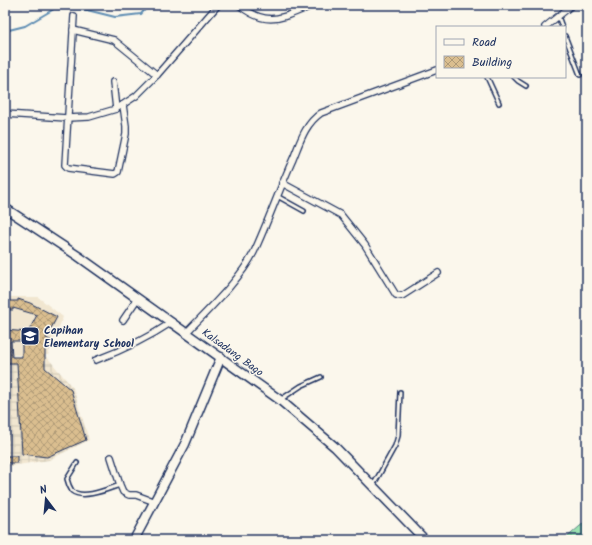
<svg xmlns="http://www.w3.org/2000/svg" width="592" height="545" font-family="Kalam,sans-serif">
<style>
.built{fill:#f1e6d0}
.industrial{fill:url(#industrial-grid)}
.park{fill:url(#park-tufts);stroke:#5b8887}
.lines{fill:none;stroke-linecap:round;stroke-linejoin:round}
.stream{stroke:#5e8db3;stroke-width:2}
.building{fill:url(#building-cross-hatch);stroke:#1b2f5e;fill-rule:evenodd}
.lane-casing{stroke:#1b2f5e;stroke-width:6}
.street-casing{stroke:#1b2f5e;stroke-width:8}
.secondary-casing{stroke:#1b2f5e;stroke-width:11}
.lane{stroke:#fbf7ec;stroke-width:3}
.street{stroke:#fbf7ec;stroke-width:5.5}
.secondary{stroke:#fbf7ec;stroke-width:8}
.labels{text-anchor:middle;stroke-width:3;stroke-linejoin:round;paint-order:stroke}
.poi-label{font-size:11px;font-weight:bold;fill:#1b2f5e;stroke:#fbf7ec;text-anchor:start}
.street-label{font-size:11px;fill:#1b2f5e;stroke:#fbf7ec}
</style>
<defs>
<pattern id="industrial-grid" width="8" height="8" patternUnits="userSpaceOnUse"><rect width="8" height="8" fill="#f1e6d0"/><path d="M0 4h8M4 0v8" fill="none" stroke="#cec6b5"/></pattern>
<pattern id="park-tufts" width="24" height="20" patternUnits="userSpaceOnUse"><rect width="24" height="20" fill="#9be2b0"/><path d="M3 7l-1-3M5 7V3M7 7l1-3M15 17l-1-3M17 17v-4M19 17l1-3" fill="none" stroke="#85c29a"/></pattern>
<pattern id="building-cross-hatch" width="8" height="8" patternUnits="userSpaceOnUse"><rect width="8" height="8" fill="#dabe8f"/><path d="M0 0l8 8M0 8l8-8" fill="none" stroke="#b09b78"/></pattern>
</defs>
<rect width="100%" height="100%" fill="#fbf7ec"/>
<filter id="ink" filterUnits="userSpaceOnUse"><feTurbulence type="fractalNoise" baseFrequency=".025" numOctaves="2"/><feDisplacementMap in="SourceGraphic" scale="8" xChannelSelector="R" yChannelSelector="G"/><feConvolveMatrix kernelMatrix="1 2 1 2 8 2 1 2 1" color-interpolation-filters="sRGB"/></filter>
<g filter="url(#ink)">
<polygon class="built" points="5,297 38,297 63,317 48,355 5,355"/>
<polygon class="industrial" points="5,356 47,357 73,388 89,440 49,460 5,467"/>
<polygon class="park" points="587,520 587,540 564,540"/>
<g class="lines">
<polyline class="stream" points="5,31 25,26 54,9 83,9 115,17 141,14 149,5"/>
</g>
<g class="building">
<path d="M18,299L30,303L57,317L46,338L54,342L50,349L45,347V368L71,390L86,440L47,457L22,454L17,363H5V330L28,332L37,315L13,308V310H5V301H18ZM11,341H22V357H12Z"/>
<rect x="5" y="456" width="12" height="7"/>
</g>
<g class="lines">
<g class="lane-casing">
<g id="lane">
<polyline points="558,16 562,27"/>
<polyline points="565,36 580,75"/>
<polyline points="487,77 499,103"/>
<polyline points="514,77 518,81 526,86"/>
<polyline points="277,196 304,211"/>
<polyline points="280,400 301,386 321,377"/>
<polyline points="5,424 5,438"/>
<path d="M77,463L67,479C68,483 70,488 72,491C83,500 108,489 120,485"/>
<polyline points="374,484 395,446 398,436 400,392"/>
</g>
</g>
<g class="street-casing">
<g id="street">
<path d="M239,5C269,29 282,17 314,5"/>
<polyline points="74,16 65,165 68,168 115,174 118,172 126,134 126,126 123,105"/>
<polyline points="545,27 572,5"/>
<polyline points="73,30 114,40 157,75"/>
<polyline points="113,82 116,109"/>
<polyline points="5,114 67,118 89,117 116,109 136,96 157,75 218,5"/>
<polyline points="282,183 341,215 365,245 396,295 402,296 438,273"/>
<polyline points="123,320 138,298"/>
<path d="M187,332C208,310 240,280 254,252C268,222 279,190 293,159C300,142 305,124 321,113L437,70"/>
<path d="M96,360C123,350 148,338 172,322"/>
<polyline points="111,457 120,485 123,492 129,495 136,495 155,502"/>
</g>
</g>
<g class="secondary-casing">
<g id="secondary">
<polyline points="5,208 78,256 280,400 335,447 425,540"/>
<polyline points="134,540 185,444 221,357"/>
</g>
</g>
<use href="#lane" class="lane"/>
<use href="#street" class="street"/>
<use href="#secondary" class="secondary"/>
</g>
</g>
<defs>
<g id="school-square" transform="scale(1)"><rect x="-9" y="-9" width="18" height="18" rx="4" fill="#1b2f5e" stroke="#fbf7ec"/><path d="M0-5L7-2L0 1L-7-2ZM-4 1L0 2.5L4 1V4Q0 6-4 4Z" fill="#fff"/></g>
</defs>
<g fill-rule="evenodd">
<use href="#school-square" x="30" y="336"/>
</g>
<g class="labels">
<g class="poi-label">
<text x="44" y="334">Capihan<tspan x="44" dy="13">Elementary School</tspan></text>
</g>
<g class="street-label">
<text transform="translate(233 352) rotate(36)" y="4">Kalsadang Bago</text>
</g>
</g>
<rect width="592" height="545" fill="none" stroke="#fbf7ec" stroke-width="20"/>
<rect x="10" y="10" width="572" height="525" fill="none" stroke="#1b2f5e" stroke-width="1.5" filter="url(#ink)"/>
<rect x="436" y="26" width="130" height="52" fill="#fbf7ec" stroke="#a1a7b3"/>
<rect x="444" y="39" width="20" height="6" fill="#fbf7ec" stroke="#a1a7b3"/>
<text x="472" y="46" font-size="12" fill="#1b2f5e">Road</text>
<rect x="444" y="56" width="20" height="12" fill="url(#building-cross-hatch)" stroke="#a1a7b3"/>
<text x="472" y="66" font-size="12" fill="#1b2f5e">Building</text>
<g transform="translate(46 499) rotate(344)" stroke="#fbf7ec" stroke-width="3" paint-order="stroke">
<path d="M0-3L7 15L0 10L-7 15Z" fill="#1b2f5e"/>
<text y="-6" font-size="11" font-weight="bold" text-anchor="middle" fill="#1b2f5e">N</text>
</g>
</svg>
